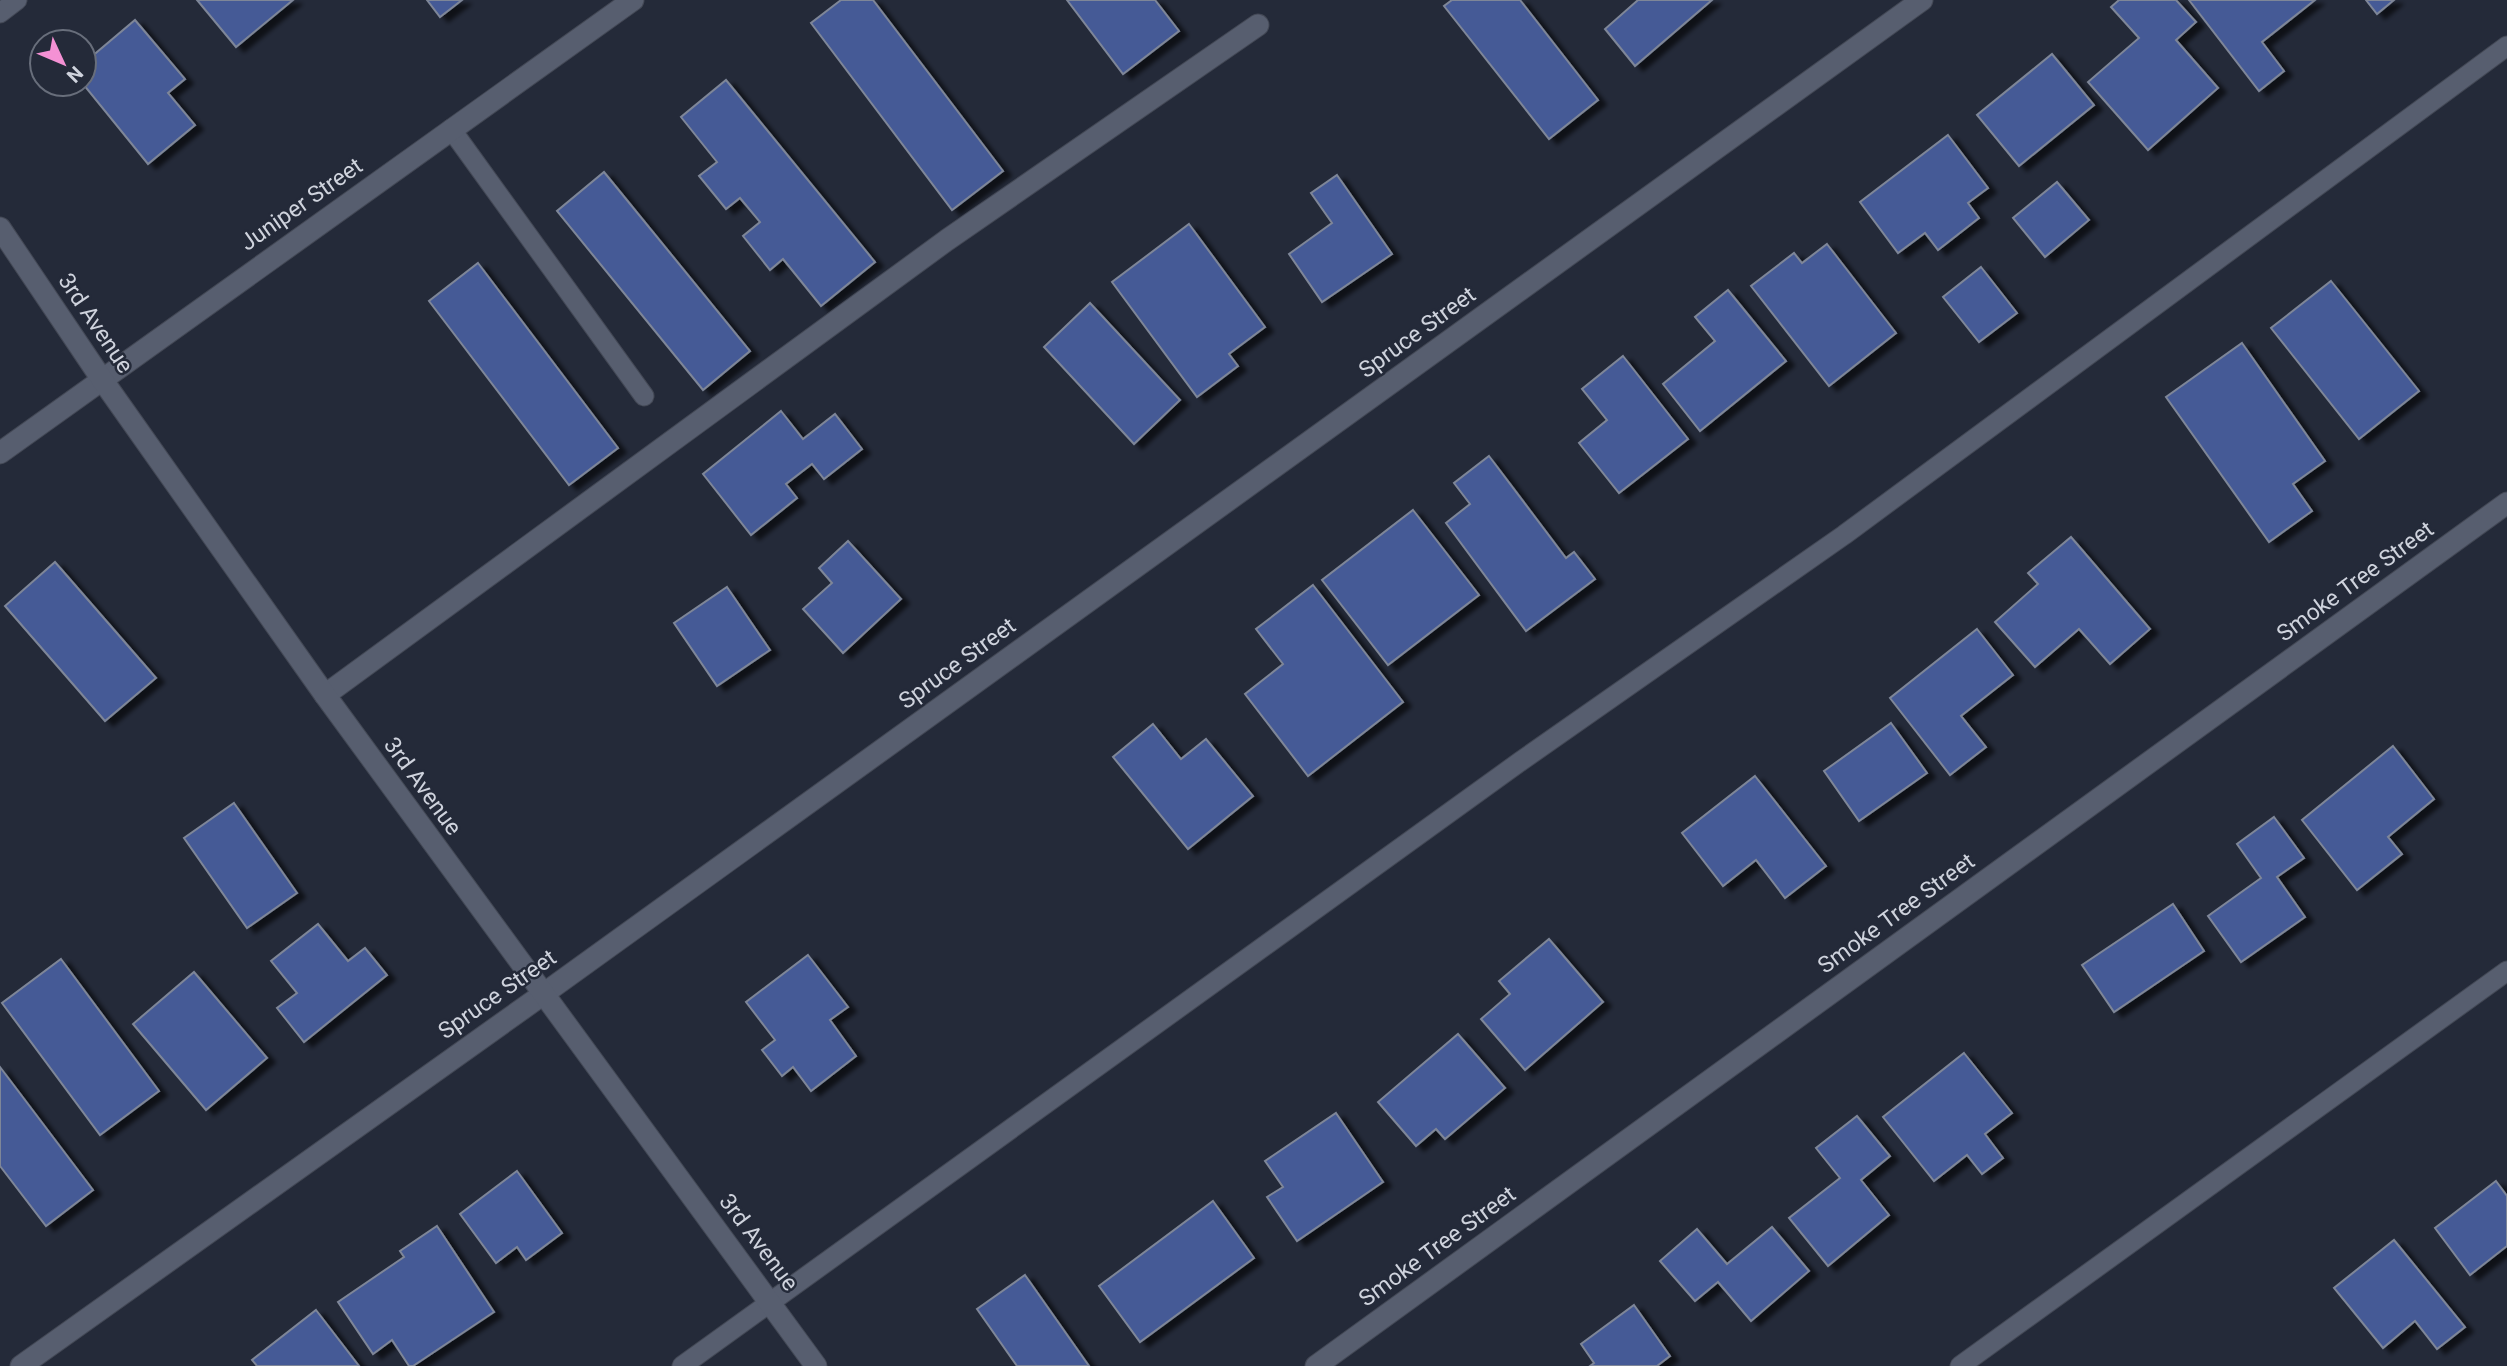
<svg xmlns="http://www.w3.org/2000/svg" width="2507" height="1366" font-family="Roboto,sans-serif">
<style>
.building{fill:#455a96;stroke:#7e8698;stroke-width:2;filter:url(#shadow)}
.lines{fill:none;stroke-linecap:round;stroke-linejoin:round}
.service-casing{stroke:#434855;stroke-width:21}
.minor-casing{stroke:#434855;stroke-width:23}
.tertiary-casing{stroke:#434855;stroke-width:23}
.service{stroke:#575e6f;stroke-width:19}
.minor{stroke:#575e6f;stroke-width:21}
.tertiary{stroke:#575e6f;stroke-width:21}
.labels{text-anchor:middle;stroke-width:5;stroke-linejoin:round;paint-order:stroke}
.street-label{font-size:23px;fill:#cfd3dd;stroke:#242a39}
</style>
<defs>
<filter id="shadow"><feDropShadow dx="8" dy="4.5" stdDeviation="2" flood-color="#0009"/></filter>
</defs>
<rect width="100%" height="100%" fill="#242a39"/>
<g class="building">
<polygon points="197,0 293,0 236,47"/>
<polygon points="427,0 462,0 440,17"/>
<polygon points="841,0 873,0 1003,171 952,210 811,23"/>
<polygon points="1067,0 1155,0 1179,31 1123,74"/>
<polygon points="1452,0 1520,0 1598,100 1549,139 1444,6"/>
<polygon points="1638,0 1712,0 1635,66 1605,29"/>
<polygon points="2119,0 2176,0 2196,22 2176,40 2218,88 2148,150 2088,82 2139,38 2111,7"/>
<polygon points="2189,0 2315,0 2262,42 2284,71 2259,91"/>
<polygon points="2366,0 2394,0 2377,14"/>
<polygon points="135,20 185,79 168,93 195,125 148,164 83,84 84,63"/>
<polygon points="2052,54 2094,105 2019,166 1977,115"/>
<polygon points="726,80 875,262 821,306 783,259 770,270 743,236 760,222 740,198 726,209 699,176 717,162 681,117"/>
<polygon points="1948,135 1988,188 1968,203 1979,218 1938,250 1925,233 1898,253 1860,202"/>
<polygon points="604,172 750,351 703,390 557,211"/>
<polygon points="1337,175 1392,254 1322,302 1289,254 1332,223 1311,193"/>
<polygon points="2057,182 2089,220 2045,257 2013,218"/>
<polygon points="1189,224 1265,327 1229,354 1238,366 1197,397 1112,282"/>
<polygon points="1827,244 1896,333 1829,386 1751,286 1794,253 1802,263"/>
<polygon points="478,263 618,448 569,485 429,301"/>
<polygon points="1981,267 2017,313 1979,342 1943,297"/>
<polygon points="2331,281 2419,391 2359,439 2271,328"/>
<polygon points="1728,290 1786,361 1700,431 1663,384 1715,341 1695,317"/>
<polygon points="1090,303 1180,400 1134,444 1044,347"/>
<polygon points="2242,343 2325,461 2293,484 2312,511 2269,542 2166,397"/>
<polygon points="1623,356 1688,439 1619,493 1579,443 1607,420 1582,389"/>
<polygon points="781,411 803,439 835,414 862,449 824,479 812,464 786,484 797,498 751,535 703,474"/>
<polygon points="1489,456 1566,558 1574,552 1595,579 1526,631 1446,523 1470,504 1454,483"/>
<polygon points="1413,510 1479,595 1388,665 1322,580"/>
<polygon points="2071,537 2150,629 2110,664 2079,629 2035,667 1995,622 2038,584 2028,573"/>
<polygon points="848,541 901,599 843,653 803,609 832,583 819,568"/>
<polygon points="55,562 156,678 105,721 5,606"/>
<polygon points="1313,585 1403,702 1308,776 1245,694 1283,664 1256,629"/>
<polygon points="727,587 770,650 717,686 674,623"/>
<polygon points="1977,629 2013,675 1961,716 1986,747 1950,775 1890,698"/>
<polygon points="1891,723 1927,773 1859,821 1824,771"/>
<polygon points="1153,724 1181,759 1206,739 1253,796 1188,849 1113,757"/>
<polygon points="2393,746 2434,799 2388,837 2402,854 2357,890 2302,820"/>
<polygon points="1755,776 1826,866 1785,898 1756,860 1723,886 1682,833"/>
<polygon points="234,803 297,893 247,928 184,838"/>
<polygon points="2274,817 2304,858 2277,877 2305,917 2241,962 2208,916 2261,878 2237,844"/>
<polygon points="2173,904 2204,951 2114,1012 2082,965"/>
<polygon points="318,924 348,961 365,948 387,975 304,1042 277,1008 297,993 271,961"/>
<polygon points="1549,939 1603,1002 1525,1070 1481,1019 1510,994 1499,981"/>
<polygon points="808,955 848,1007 830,1020 856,1056 811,1091 793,1067 782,1076 762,1050 775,1040 746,1002"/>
<polygon points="61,959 159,1091 100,1135 2,1003"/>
<polygon points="194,972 267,1058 206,1110 133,1024"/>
<polygon points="1458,1034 1505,1088 1445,1139 1436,1129 1416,1146 1378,1102"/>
<polygon points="1964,1053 2012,1113 1985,1134 2003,1158 1982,1174 1967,1155 1934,1181 1883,1117"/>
<polygon points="0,1067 93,1190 46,1226 0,1166"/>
<polygon points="1336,1113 1383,1182 1297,1241 1267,1197 1283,1187 1265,1161"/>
<polygon points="1857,1116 1890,1156 1861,1180 1889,1215 1828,1266 1789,1218 1840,1178 1816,1148"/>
<polygon points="517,1171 562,1233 526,1260 517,1247 496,1263 460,1214"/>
<polygon points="2496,1181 2507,1196 2507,1246 2470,1275 2435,1228"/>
<polygon points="1213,1201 1254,1258 1140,1342 1099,1286"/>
<polygon points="437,1226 494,1312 413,1366 409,1366 392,1340 373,1354 338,1302 404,1257 400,1251"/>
<polygon points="1772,1227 1809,1271 1751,1321 1718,1282 1695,1301 1660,1261 1697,1229 1727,1264"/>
<polygon points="2394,1240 2465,1327 2437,1349 2415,1321 2383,1348 2334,1288"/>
<polygon points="1025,1275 1089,1366 1017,1366 977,1309"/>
<polygon points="1634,1305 1670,1356 1657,1366 1590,1366 1594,1363 1581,1344"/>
<polygon points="316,1310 359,1366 257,1366 252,1360"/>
</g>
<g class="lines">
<g class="service-casing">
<g id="service">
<polyline points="0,13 17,0"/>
<polyline points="451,129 644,396"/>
<polyline points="682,1366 1521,761 1844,535 2507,46"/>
<polyline points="1960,1366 2507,971"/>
</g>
</g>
<g class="minor-casing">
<g id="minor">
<polyline points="0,453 633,0"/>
<polyline points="325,695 947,240 1258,25"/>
<polyline points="21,1366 542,995 1922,0"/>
<polyline points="1316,1366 2507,503"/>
</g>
</g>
<g class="tertiary-casing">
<polyline id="tertiary" points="0,228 101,378 325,695 816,1366"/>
</g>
<use href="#service" class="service"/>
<use href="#minor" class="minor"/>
<use href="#tertiary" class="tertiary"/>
</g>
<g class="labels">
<g class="street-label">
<text transform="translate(301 204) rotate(-35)" y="8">Juniper Street</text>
<text transform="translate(96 323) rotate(56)" y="8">3rd Avenue</text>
<text transform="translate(1417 332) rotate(-36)" y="8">Spruce Street</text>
<text transform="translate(2355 581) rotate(-36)" y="8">Smoke Tree Street</text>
<text transform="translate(957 663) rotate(-36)" y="8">Spruce Street</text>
<text transform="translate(423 786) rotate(54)" y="8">3rd Avenue</text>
<text transform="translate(1896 913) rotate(-36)" y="8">Smoke Tree Street</text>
<text transform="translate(497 994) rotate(-35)" y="8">Spruce Street</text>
<text transform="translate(759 1242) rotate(53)" y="8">3rd Avenue</text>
<text transform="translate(1437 1246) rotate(-36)" y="8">Smoke Tree Street</text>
</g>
</g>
<g transform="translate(63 63) rotate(134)"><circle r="33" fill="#242a39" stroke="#686e7b" stroke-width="2"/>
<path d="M0-5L12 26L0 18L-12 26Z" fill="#f491d4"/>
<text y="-10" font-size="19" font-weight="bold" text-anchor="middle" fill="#cfd3dd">N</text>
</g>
</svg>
